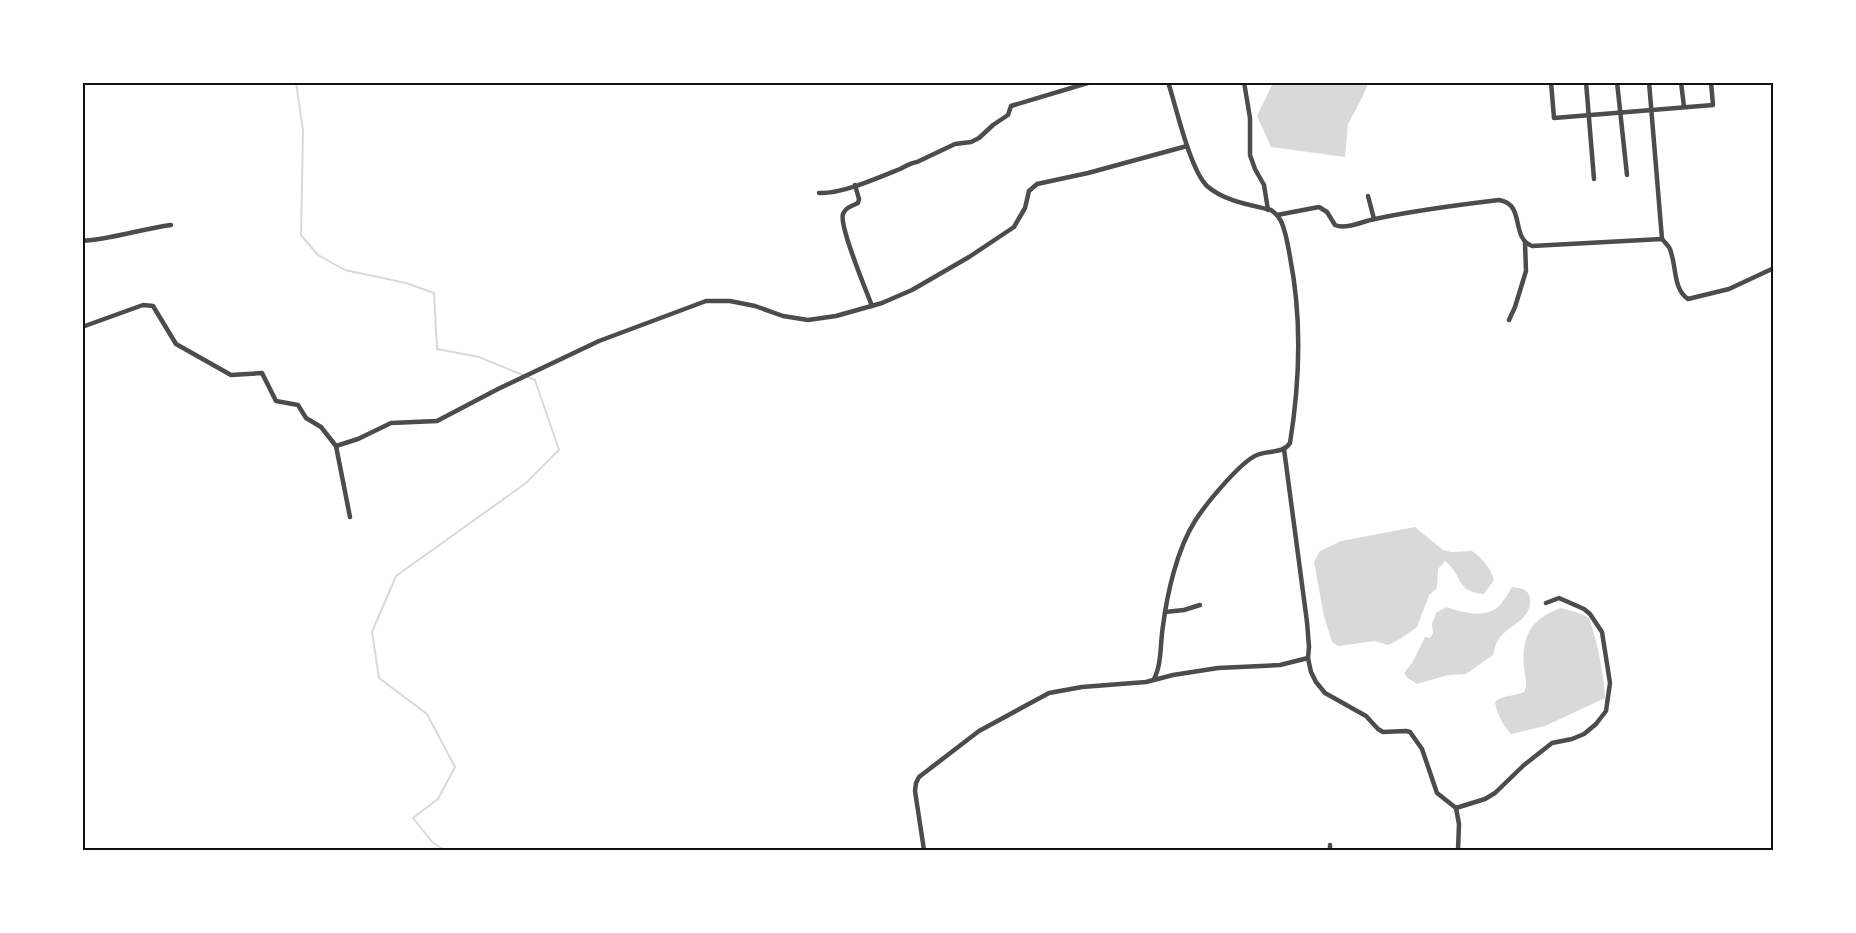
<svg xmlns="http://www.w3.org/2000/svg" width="1856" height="933" font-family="'Varela Round',sans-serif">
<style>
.water{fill:#d9d9d9}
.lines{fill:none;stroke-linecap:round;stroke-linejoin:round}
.stream{stroke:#d9d9d9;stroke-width:2}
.minor{stroke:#4c4c4c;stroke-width:4.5}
.neatline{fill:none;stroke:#111;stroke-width:2}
</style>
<rect width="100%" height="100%" fill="#fff"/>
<g class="water">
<polygon points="1273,83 1368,83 1363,96 1348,124 1345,157 1271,147 1257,116"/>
<path d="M1415,527L1443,550L1452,552L1472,551C1483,559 1490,567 1494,580L1484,594C1455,592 1464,576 1445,561L1438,569L1437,588L1429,595L1417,627L1400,639L1388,645L1375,641L1338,646L1332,642L1324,616L1314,562L1320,551L1341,541Z"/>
<path d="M1512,587C1521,588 1529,589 1530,599C1532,622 1505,625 1497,642C1495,645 1494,651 1493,655L1466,674L1448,675L1417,684L1408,678L1404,673L1412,663L1425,637L1430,638L1433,633L1432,624L1436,613L1446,607C1461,612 1484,619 1498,607C1504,602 1508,593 1512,587Z"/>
<path d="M1561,608L1576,612L1589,618C1598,644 1603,670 1605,698L1545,726L1511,734C1503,725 1497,715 1495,702C1503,694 1515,697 1524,692C1528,685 1525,676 1524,668C1521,637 1531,618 1561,608Z"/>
</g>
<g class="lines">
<polyline class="stream" points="296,82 303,131 301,235 318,255 345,270 406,283 434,293 437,349 479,357 535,380 559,450 526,483 396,576 372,632 379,678 427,714 455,767 438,799 413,818 433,843 445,850"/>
<g class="minor">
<polyline points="1244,82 1250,118 1250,155 1255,169 1264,185 1268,210"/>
<polyline points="1551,82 1554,118 1713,105 1711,82"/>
<polyline points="1586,82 1594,179"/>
<polyline points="1617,82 1627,175"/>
<polyline points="1649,82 1662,239"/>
<polyline points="1681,82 1684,107"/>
<path d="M855,185L859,199L858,203C852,206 846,207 843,214C839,226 866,290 872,306"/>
<path d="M819,193C842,194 878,178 900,169C906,166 910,163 917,162L955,144L971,142L979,138L993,125L1008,115L1011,106L1091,82"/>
<polyline points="1368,196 1374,219"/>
<path d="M1277,215L1319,207L1327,212L1335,225C1346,230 1363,221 1375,219C1416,210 1457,205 1499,200C1526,204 1510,238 1532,246L1662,239C1663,240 1668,246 1669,247C1677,262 1672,289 1688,299L1729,289L1774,268"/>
<path d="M82,241C113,239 141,229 171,225"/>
<polyline points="1509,320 1515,307 1526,271 1525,243"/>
<polyline points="82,327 143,305 153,306 176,344 231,375 262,373 276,401 298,405 306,418 321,427 336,446 358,439 391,423 437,421 498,389 599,341 706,301 730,301 755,306 783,316 808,320 836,316 882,303 912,290 969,257 1014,227 1025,208 1029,191 1037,184 1088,173 1187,146"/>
<polyline points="336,446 350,517"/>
<polyline points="1284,449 1307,622 1309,647 1308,658 1311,672 1316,682 1325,693 1366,716 1378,729 1383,732 1406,731 1410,732 1422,749 1437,793 1456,808 1485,799 1495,793 1524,765 1552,743 1572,739 1584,734 1596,724 1606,711 1610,683 1602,632 1590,614 1584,609 1559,598 1546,603"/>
<polyline points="1165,612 1184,610 1200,605"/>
<path d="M1154,679C1162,664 1160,643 1163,626C1167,594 1177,549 1195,521C1205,505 1240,462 1257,455C1268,450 1283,454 1290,443C1300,381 1302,318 1290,257C1288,245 1286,232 1281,221L1277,215L1271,210C1250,205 1224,201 1207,186C1190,170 1176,106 1168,82"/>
<polyline points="1456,808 1459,824 1458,850"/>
<polyline points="924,850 915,791 916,783 919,777 979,731 1049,693 1082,687 1146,682 1173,675 1218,668 1280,665 1308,658"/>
<polyline points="1330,850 1330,845"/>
</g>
</g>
<rect width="1856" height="933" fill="none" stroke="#ffffff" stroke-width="168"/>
<rect x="84" y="84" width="1688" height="765" class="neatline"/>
</svg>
